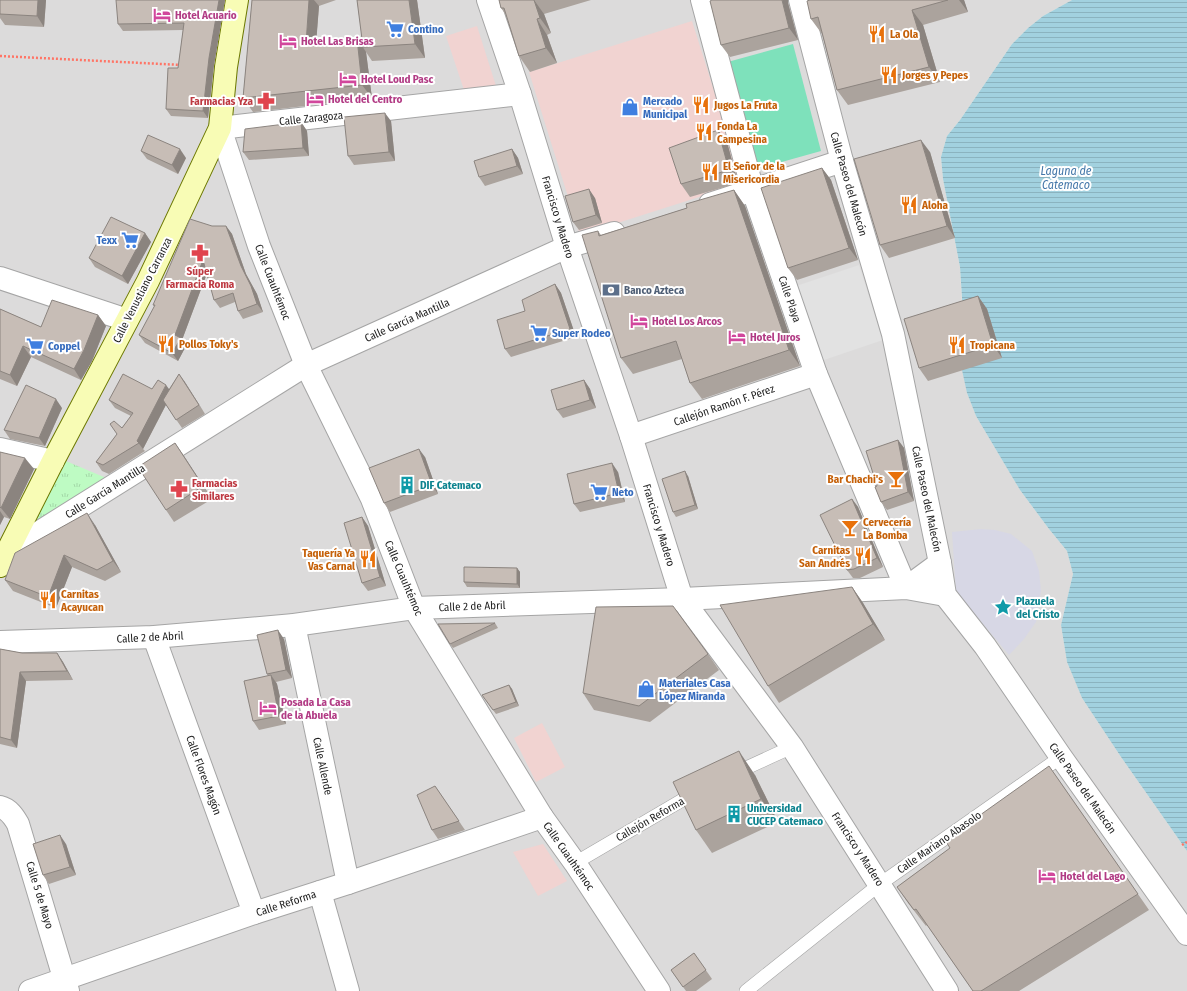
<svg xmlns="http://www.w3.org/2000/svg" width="1187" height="991" font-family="'Fira Sans Condensed',sans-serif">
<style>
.residential{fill:#dcdbdb}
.commercial{fill:#f1d3d1}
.park{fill:url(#park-tufts)}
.pitch{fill:#7ee1bb}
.parking{fill:#e2e2e2}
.plaza{fill:#d7d7e5}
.water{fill:url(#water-rules)}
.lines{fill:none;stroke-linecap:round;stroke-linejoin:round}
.lane-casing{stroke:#a5a5a5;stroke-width:14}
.street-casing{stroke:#a5a5a5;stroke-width:24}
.secondary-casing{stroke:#6c7801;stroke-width:24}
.path{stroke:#ff7465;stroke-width:2.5;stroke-dasharray:2 2;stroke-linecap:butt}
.lane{stroke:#fff;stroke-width:13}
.street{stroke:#fff;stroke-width:22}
.secondary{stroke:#f8fcb5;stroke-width:22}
.wall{fill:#aba39d}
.shaded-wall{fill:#8b847f}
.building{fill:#c7bdb6;stroke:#8b847f}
.labels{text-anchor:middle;stroke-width:4;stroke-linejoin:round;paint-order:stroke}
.hotel-label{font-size:11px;font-weight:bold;fill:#b23c85;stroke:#fff;text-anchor:start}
.shop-label{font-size:11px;font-weight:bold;fill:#366cbe;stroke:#fff;text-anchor:start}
.food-label{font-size:11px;font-weight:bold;fill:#c56008;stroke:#fff;text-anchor:start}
.health-label{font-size:11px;font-weight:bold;fill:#be3a42;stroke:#fff;text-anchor:end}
.street-label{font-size:11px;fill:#1e1e1e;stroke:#fff}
.service-label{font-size:11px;font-weight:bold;fill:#4e5e75;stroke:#fff;text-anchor:start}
.culture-label{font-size:11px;font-weight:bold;fill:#0d838f;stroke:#fff;text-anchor:start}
.water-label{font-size:12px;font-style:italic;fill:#4477a9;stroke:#fff}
</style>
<defs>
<pattern id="park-tufts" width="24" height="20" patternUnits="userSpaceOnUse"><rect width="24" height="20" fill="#befbc3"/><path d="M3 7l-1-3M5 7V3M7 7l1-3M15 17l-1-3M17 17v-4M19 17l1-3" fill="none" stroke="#a3d7a7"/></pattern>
<pattern id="water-rules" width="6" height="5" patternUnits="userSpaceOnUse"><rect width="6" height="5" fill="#a2d1df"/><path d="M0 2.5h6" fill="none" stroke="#8bb3bf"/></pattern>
</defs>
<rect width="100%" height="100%" fill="#efebe3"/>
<polygon class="residential" points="0,0 1072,0 1043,16 1028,28 1012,44 960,120 947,136 941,157 943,179 960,267 967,393 976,416 1020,490 1049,529 1067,551 1073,574 1061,625 1067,662 1082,698 1121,757 1187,851 1187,991 0,991"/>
<g class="commercial">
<polygon points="692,21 743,183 580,235 529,72"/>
<polygon points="477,26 496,86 466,96 446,36"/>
<polygon points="542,723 565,767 536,782 514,738"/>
<polygon points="543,844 567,881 538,896 513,852"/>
</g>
<polygon class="park" points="61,459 111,480 30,527"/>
<polygon class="pitch" points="793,44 821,151 753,170 724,63"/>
<polygon class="parking" points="859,265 883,340 818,362 793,287"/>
<polygon class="plaza" points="981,529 995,530 1011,534 1032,551 1039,571 1041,591 1036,622 1024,639 1009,655 956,592 952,532"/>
<polygon class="water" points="1072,0 1187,0 1187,851 1121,757 1082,698 1067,662 1061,625 1073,574 1067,551 1049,529 1020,490 976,416 967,393 962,370 963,314 960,267 943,179 941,157 947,136 960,120 1012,44 1028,28 1043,16"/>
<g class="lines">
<g class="lane-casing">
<g id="lane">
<polyline points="733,774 792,747"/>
<polyline points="575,863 696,792"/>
<polyline points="746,991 880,884 1061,757"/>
</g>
</g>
<g class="street-casing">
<g id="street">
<polyline points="488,0 520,94 567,247 631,436 682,599 792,747 947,991"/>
<polyline points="702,0 753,191 816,374 906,588 940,563"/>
<polyline points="800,0 842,161 893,334 940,563 945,595 985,646 1061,757 1187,934"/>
<polyline points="520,94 220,128 259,246 306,365 372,499 414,608 542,817 575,863 659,991"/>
<polyline points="710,204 842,161"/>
<polyline points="0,278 127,320"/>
<polyline points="631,436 816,374"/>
<polyline points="0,449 53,461"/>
<polyline points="6,553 306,365 567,247 614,233"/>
<polyline points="294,625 348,883"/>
<polyline points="154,637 254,913"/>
<polyline points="0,642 154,637 294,625 414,608 682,599 906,588 945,595"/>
<path d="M0,807C9,809 14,817 18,824L68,991"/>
<polyline points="320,892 348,991"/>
<polyline points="30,991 254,913 348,883 542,817"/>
</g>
</g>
<g class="secondary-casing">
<polyline id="secondary" points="0,566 53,461 148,281 220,128 226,67 237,0"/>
</g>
<g class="path">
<polyline points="0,56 182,65"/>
<polyline points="1182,845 1187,842"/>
</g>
<use href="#lane" class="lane"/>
<use href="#street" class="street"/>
<use href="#secondary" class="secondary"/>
</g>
<g class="wall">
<polygon points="0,0 46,0 44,27 5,25 0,18"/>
<polygon points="225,0 214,65 208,118 171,116 166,109 178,68 183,30 123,31 118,24"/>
<polygon points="252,0 336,0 319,6 316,42 357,38 363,46 357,0 417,0 425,58 372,61 366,52 372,98 253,112 243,98"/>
<polygon points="499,0 591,0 544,14 551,33 547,35 557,63 530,72 519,56 506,15 501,8"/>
<polygon points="810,0 964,0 968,12 923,25 940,82 848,105 837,90 822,34 811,19"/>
<polygon points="788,3 798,40 730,57 721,45"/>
<polygon points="391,121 395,161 354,165 348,156"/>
<polygon points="301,122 307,131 309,156 249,160 243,152"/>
<polygon points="718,130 727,142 738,183 690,197 681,184"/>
<polygon points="512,149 518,158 523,174 485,186 479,177"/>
<polygon points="141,151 186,158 178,174 147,159"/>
<polygon points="930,152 955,238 889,258 880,245"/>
<polygon points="822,168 831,180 858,260 797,280 788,268"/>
<polygon points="734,190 745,206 800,366 702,399 690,383 682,359 633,374 621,358 598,231 601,235 687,208"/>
<polygon points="595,198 602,223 579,230 573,222"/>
<polygon points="212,226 226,226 232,234 246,274 257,294 263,312 243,319 238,311 235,302 220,308 214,300 207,273 182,340 186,346 178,361 145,343 139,335 155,307 153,305"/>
<polygon points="145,233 151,242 128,284 95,267 89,258"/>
<polygon points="555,284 561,293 576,337 511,357 505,349 525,311"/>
<polygon points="978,296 987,309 1002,358 928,381 919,368"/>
<polygon points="0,309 41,327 98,315 106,326 92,361 81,380 31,357 17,386 0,379"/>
<polygon points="179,374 205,414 182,428 166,405 143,449 145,451 109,474 102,471 96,462 131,416 115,408 109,400 169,389"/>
<polygon points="584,380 590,389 596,408 563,418 557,410"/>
<polygon points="62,408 45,446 10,439 4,430"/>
<polygon points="898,440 904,448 914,501 887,510 881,502"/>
<polygon points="175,443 212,499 174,522 166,510"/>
<polygon points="0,452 34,469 10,519 4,517 0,525"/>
<polygon points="425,457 438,494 390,512 384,503"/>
<polygon points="618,472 625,502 580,512 574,504"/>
<polygon points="688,476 698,509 676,517 673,512"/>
<polygon points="852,499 858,507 883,567 860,578 853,578 847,570"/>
<polygon points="362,517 368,526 386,586 368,591 362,583"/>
<polygon points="95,525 121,572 105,581 72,567 56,608 13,591 5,580"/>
<polygon points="517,568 520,572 520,588 467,587 464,582"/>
<polygon points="852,587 863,603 885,640 779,703 768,686"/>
<polygon points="495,623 498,628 453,648 450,644"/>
<polygon points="284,639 292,678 276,682 277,684 286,724 259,730 253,721 268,676 267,674"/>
<polygon points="0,649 22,653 57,653 63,662 73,680 26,681 17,748 0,744"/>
<polygon points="708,654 719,670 650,722 594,710 583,693"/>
<polygon points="509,685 512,689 519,706 496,714 482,695"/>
<polygon points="1049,766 1149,910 1019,991 973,991 927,925 926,926 908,903 897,887 950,848"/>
<polygon points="755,775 778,822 712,853 696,830"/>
<polygon points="435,786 465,830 438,839 432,830"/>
<polygon points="66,844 76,875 49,884 43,875"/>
<polygon points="694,953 712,979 696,991 686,991 671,970"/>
</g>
<g class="shaded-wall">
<polygon points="38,0 46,0 44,27 37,16"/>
<polygon points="219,0 225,0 214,65 208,118 203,111 209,58"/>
<polygon points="309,0 314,0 319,6 315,57 306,44"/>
<polygon points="409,0 417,0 425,58 415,44"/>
<polygon points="534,0 544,14 551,33 540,18"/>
<polygon points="782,0 788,0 788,3 798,40 789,28"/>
<polygon points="959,0 964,0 968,12"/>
<polygon points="912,10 923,25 940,82 929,67"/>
<polygon points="537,19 547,35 557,63 546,48"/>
<polygon points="357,38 366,52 372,98 362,85"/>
<polygon points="385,113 391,121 395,161 389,152"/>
<polygon points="301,122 307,131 309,156 303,148"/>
<polygon points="718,130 727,142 738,183 729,170"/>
<polygon points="921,140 930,152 955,238 947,226"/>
<polygon points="180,149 186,158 178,174 172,165"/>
<polygon points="512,149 518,158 523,174 517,166"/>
<polygon points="822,168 831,180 858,260 849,248"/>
<polygon points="589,189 595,198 602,223 596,215"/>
<polygon points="734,190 745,206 800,366 789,350"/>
<polygon points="226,226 232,234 246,274 257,294 263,312 257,304 241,266"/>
<polygon points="145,233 151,242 128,284 122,276"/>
<polygon points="203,260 209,268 182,340 186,346 178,361 172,353 175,335"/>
<polygon points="555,284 561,293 576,337 570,329"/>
<polygon points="978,296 987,309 1002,358 993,345"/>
<polygon points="98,315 106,326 92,361 81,380 74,369"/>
<polygon points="23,346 31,357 17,386 10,375"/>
<polygon points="179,374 185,382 205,414 199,405"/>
<polygon points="584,380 590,389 596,408 590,400"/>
<polygon points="166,385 172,393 143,449 137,441"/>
<polygon points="56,399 62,408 45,446 39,438"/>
<polygon points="898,440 904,448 914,501 908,492"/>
<polygon points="175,443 184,456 212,499 203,486"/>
<polygon points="419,449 425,457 438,494 432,485"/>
<polygon points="25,458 34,469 10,519 1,508"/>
<polygon points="612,463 618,472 625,502 619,493"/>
<polygon points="685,471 688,476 698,509 695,505"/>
<polygon points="852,499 858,507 883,567 877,558"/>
<polygon points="0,511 4,517 0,525"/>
<polygon points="87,513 95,525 121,572 113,561"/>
<polygon points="362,517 368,526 386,586 380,577"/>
<polygon points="64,555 72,567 56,608 48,597"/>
<polygon points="517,568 520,572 520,588 517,584"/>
<polygon points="852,587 863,603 885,640 873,624"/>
<polygon points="278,630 284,639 292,678 286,670"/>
<polygon points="57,653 63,662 73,680 67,671"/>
<polygon points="20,672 26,681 17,748 11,740"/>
<polygon points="271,675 277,684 286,724 279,716"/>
<polygon points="509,685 512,689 519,706 516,702"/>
<polygon points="739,751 755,775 778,822 761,799"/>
<polygon points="60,835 66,844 76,875 70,867"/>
</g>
<g class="building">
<polygon points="0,0 38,0 37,16 0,14"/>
<polygon points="116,0 219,0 209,58 203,111 166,109 168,68 178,68 184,23 118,24"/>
<polygon points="252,0 309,0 306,44 357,38 362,85 243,98"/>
<polygon points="357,0 409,0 415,44 363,47"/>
<polygon points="499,0 534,0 540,18 537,19 546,48 519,56 504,8 501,8"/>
<polygon points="712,0 782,0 789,28 721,45 710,1"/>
<polygon points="810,0 948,0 912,10 929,67 837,90 818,17 811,19 807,1"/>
<polygon points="385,113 389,152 348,156 344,117"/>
<polygon points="301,122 303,148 243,152 245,129"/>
<polygon points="718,130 729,170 681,184 669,148"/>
<polygon points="148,135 180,149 172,165 141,151"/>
<polygon points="921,140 947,226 880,245 854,159"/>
<polygon points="512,149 517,166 479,177 474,161"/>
<polygon points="822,168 849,248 788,268 761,188"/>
<polygon points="589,189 596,215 573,222 565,196"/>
<polygon points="734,190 789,350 690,383 676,341 621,358 582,235 598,231 599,236 687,208 686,204"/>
<polygon points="111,217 145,233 122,276 89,258"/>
<polygon points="190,219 212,226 226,226 241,266 251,286 257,304 238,311 233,293 214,300 203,260 175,335 181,338 172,353 139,335 155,305 153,305"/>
<polygon points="555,284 570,329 505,349 497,320 525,311 522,300"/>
<polygon points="978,296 993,345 919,368 904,319"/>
<polygon points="52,300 98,315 84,350 74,369 23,346 10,375 0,371 0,309 41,327"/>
<polygon points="123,374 152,389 158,380 166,385 137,441 139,443 103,465 96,462 117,434 110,424 114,421 122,428 133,413 109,400"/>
<polygon points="179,374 199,405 176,420 163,400"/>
<polygon points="584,380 590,400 557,410 551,390"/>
<polygon points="26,385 56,399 39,438 4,430"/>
<polygon points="898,440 908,492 881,502 875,487 877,486 866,451"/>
<polygon points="175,443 203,486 166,510 138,467"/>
<polygon points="419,449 432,485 384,503 369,468"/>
<polygon points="0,452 25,458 1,508 0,507"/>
<polygon points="612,463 619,493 574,504 567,474"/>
<polygon points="685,471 695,505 673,512 662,479"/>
<polygon points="852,499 877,558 854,569 847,570 820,515"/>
<polygon points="87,513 113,561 97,570 64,555 48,597 5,580 15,553"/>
<polygon points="362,517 380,577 362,583 344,523"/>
<polygon points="464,567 517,568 517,584 464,582"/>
<polygon points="852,587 873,624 768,686 720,605"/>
<polygon points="673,606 708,654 639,706 583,693 596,607"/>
<polygon points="495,623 450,644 438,624"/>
<polygon points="278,630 286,670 267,674 257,635"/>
<polygon points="0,649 22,653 57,653 67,671 20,672 11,740 0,737"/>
<polygon points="271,675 279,716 253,721 244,681"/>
<polygon points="509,685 516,702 493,710 482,695"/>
<polygon points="739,751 761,799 696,830 673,782"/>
<polygon points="1049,766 1138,894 981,991 973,991 916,909 914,910 897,887 950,848 945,840"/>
<polygon points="435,786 459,821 432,830 417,795"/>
<polygon points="60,835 70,867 43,875 33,844"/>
<polygon points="694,953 706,970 683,987 671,970"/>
</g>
<defs>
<g id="hotel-bare" transform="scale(1.38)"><path d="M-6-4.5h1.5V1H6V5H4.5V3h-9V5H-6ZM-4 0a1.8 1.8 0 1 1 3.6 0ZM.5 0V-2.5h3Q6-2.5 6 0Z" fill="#d1479c" stroke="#fff" stroke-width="2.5" paint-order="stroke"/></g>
<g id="supermarket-bare" transform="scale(1.38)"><path d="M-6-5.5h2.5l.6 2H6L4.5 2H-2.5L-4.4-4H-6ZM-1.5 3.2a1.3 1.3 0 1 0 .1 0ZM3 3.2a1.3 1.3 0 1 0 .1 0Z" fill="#3f7fe0" stroke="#fff" stroke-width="2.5" paint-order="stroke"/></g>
<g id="restaurant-bare" transform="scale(1.38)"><path d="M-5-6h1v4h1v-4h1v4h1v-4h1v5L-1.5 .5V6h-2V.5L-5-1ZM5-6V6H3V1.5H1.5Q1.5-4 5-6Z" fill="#e8710a" stroke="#fff" stroke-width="2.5" paint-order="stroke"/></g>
<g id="pharmacy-bare" transform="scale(1.38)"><path d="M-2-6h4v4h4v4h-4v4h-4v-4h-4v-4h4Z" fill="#e0444e" stroke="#fff" stroke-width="2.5" paint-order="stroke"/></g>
<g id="shop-bare" transform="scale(1.38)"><path d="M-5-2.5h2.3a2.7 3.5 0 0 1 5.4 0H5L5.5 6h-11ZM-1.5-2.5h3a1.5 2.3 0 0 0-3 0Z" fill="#3f7fe0" stroke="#fff" stroke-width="2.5" paint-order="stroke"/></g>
<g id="bank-bare" transform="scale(1.38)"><path d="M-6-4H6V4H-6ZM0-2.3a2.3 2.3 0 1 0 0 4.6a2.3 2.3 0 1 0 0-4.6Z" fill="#5c6f8a" stroke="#fff" stroke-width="2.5" paint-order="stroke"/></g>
<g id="bar-bare" transform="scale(1.38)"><path d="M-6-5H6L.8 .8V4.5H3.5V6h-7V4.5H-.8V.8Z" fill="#e8710a" stroke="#fff" stroke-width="2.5" paint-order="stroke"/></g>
<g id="building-bare" transform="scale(1.38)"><path d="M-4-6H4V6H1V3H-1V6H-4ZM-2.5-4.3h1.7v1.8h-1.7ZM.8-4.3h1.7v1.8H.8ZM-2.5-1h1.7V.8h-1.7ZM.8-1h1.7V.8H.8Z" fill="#0f9aa8" stroke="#fff" stroke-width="2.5" paint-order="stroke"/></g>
<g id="sight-bare" transform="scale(1.38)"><path d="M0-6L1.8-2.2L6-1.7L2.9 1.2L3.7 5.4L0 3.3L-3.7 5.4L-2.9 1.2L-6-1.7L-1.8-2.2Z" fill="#0f9aa8" stroke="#fff" stroke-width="2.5" paint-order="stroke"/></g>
</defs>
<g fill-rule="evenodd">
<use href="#hotel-bare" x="162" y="15"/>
<use href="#supermarket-bare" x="395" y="29"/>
<use href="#restaurant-bare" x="877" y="34"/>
<use href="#hotel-bare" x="288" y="41"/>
<use href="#restaurant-bare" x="889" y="75"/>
<use href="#hotel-bare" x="348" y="79"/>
<use href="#hotel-bare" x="315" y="99"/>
<use href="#pharmacy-bare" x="266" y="101"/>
<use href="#restaurant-bare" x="701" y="105"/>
<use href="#shop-bare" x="630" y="107"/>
<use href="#restaurant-bare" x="704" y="132"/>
<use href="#restaurant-bare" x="710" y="172"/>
<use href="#restaurant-bare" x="909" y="205"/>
<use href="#supermarket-bare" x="130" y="240"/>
<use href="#pharmacy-bare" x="200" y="253"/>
<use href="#bank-bare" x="611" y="290"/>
<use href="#hotel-bare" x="639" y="321"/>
<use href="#supermarket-bare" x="539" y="333"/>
<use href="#hotel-bare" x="737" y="337"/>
<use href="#restaurant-bare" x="166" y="344"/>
<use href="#restaurant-bare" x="957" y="345"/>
<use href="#supermarket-bare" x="35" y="346"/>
<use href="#bar-bare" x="896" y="479"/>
<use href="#building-bare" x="407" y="485"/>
<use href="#pharmacy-bare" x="179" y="489"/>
<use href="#supermarket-bare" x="599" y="492"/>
<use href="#bar-bare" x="850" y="528"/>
<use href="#restaurant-bare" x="863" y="556"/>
<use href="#restaurant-bare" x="368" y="559"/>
<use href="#restaurant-bare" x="48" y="600"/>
<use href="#sight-bare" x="1003" y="607"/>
<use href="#shop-bare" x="646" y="689"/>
<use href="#hotel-bare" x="268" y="708"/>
<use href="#building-bare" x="734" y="814"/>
<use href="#hotel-bare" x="1047" y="876"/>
</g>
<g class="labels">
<g class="hotel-label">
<text x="175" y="19">Hotel Acuario</text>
<text x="301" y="45">Hotel Las Brisas</text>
<text x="361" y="83">Hotel Loud Pasc</text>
<text x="328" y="103">Hotel del Centro</text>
<text x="652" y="325">Hotel Los Arcos</text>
<text x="750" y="341">Hotel Juros</text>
<text x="281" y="706">Posada La Casa<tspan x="281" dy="13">de la Abuela</tspan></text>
<text x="1060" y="880">Hotel del Lago</text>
</g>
<g class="shop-label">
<text x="408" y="33">Contino</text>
<text x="643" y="105">Mercado<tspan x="643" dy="13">Municipal</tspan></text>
<text x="117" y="244" text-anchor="end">Texx</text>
<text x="552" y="337">Super Rodeo</text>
<text x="48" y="350">Coppel</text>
<text x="612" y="496">Neto</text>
<text x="659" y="687">Materiales Casa<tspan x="659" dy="13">López Miranda</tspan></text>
</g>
<g class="food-label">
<text x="890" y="38">La Ola</text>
<text x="902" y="79">Jorges y Pepes</text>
<text x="714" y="109">Jugos La Fruta</text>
<text x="717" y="130">Fonda La<tspan x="717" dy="13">Campesina</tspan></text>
<text x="723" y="170">El Señor de la<tspan x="723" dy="13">Misericordia</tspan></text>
<text x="922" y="209">Aloha</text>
<text x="179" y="348">Pollos Toky's</text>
<text x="970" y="349">Tropicana</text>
<text x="883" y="483" text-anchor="end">Bar Chachi's</text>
<text x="863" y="526">Cervecería<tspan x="863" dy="13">La Bomba</tspan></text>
<text x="850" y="554" text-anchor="end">Carnitas<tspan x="850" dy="13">San Andrés</tspan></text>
<text x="355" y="557" text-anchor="end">Taquería Ya<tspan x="355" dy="13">Vas Carnal</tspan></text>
<text x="61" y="598">Carnitas<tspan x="61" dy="13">Acayucan</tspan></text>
</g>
<g class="health-label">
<text x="253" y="105">Farmacias Yza</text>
<text x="200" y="275" text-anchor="middle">Súper<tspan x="200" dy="13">Farmacia Roma</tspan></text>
<text x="192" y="487" text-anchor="start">Farmacias<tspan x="192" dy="13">Similares</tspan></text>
</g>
<g class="street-label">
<text transform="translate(311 118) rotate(-6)" y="4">Calle Zaragoza</text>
<text transform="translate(849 184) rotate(74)" y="4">Calle Paseo del Malecón</text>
<text transform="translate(558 217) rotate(73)" y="4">Francisco y Madero</text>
<text transform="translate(273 282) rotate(69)" y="4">Calle Cuauhtémoc</text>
<text transform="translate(142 290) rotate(-63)" y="4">Calle Venustiano Carranza</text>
<text transform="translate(790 299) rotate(71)" y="4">Calle Playa</text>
<text transform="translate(407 320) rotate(-24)" y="4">Calle García Mantilla</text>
<text transform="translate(724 405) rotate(-19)" y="4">Callejón Ramón F. Pérez</text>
<text transform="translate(105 491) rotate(-32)" y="4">Calle García Mantilla</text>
<text transform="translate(927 499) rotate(78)" y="4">Calle Paseo del Malecón</text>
<text transform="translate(659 525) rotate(73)" y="4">Francisco y Madero</text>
<text transform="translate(404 578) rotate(67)" y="4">Calle Cuauhtémoc</text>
<text transform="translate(472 606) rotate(-2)" y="4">Calle 2 de Abril</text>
<text transform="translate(150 637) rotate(-3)" y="4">Calle 2 de Abril</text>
<text transform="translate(323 766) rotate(78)" y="4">Calle Allende</text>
<text transform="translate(204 775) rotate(70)" y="4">Calle Flores Magón</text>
<text transform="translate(1083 788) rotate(55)" y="4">Calle Paseo del Malecón</text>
<text transform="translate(650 819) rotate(-30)" y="4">Callejón Reforma</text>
<text transform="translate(939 842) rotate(-35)" y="4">Calle Mariano Abasolo</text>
<text transform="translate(858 849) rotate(57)" y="4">Francisco y Madero</text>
<text transform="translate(569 856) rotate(55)" y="4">Calle Cuauhtémoc</text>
<text transform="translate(40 895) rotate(73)" y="4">Calle 5 de Mayo</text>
<text transform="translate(286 903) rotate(-18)" y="4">Calle Reforma</text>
</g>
<g class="service-label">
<text x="624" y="294">Banco Azteca</text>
</g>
<g class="culture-label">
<text x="420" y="489">DIF Catemaco</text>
<text x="1016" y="605">Plazuela<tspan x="1016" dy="13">del Cristo</tspan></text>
<text x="747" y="812">Universidad<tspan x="747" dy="13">CUCEP Catemaco</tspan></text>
</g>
<g class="water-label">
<text x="1066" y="175">Laguna de<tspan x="1066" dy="14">Catemaco</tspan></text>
</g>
</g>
</svg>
